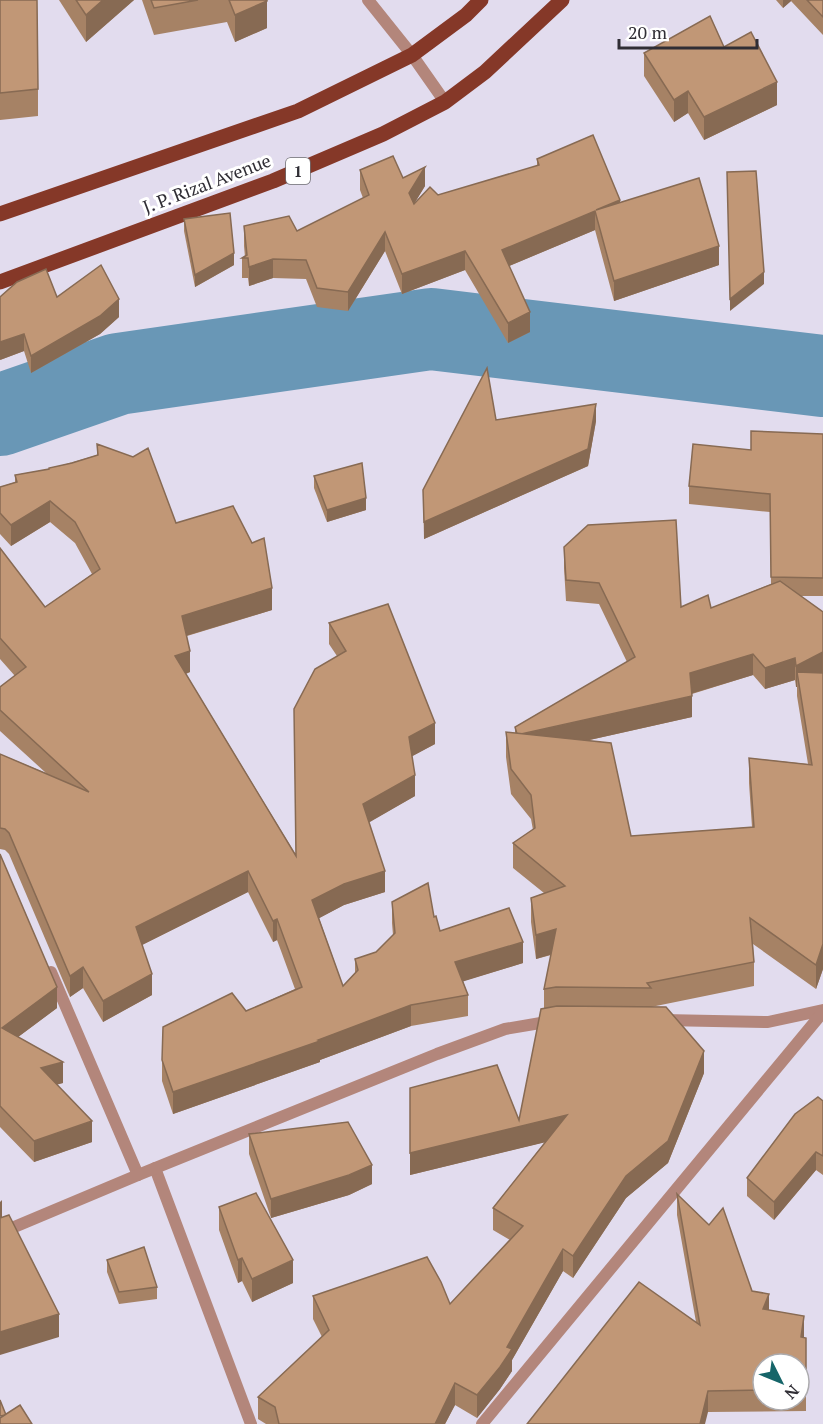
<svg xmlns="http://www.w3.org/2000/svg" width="823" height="1424" font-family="'PT Serif',serif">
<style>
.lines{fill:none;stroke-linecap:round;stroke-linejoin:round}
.river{stroke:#6997b6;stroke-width:82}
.minor{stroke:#b3867b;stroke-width:12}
.primary{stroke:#853828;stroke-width:15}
.wall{fill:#a68265;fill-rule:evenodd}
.shaded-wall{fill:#876a53}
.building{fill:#c19776;stroke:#876a53;stroke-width:1.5}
.labels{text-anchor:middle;stroke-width:6;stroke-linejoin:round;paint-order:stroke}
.shield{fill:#fff;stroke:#6e6d72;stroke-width:1.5}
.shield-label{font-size:16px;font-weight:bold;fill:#302e35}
.street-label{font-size:18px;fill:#302e35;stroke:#fff}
</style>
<rect width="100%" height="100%" fill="#e2dcee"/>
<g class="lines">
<polyline class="river" points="0,415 118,374 431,329 823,376"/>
<g class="minor">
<polyline points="368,0 412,55 445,102"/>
<polyline points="51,972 138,1175"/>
<polyline points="663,1020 768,1022 823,1010"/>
<polyline points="155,1168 251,1424"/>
<polyline points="0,1233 138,1175 437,1054 505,1029 552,1021"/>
<polyline points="482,1424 823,1012"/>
</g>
<g class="primary">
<polyline points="0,214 298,111 412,55 466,15 481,0"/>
<polyline points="0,282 273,181 383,134 445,102 485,72 562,0"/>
</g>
</g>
<g class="wall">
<polygon points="0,0 38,89 38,116 0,120"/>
<polygon points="59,0 134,0 86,42"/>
<polygon points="142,0 267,0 267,28 235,42 227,22 154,35"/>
<polygon points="776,0 823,0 823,35 791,1 783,8"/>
<polygon points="724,47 777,105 704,140 688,113 674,122 644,76 644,53"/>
<polygon points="537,159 620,203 719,265 614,301 595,230 509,266 530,332 508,343 465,270 402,294 385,251 348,311 317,307 306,279 273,278 249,286 248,278 242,278 242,258 245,257 244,246 244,226 297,231 363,198 360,190 360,170 403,178 425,186 414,204 438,195 537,166"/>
<polygon points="184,219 234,265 195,287 184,231"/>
<polygon points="57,297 119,317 100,334 31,373 24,351 0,360"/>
<polygon points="496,420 596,421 588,466 424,539 423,490"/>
<path d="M823,434V596H800L823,612V673H822H823V969L816,989L753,944L754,962V986L651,1007L704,1073L668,1163L626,1198L573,1278L563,1271L512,1360V1371L500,1389L477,1418L455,1405L445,1424H266L258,1419V1397L322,1337L313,1319V1296L450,1304L510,1240L493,1230V1208L545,1142L410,1175V1088L519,1120L544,1008V989L551,955L536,959L531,922V898L544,893L513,868V843L533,830L531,819L511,794L506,757V732L515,733V727L627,662L599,604L566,601L564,568V547L681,607L711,608L771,584L770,512L689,504V486L751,450ZM753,675L765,689L795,680L796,687H797V696L808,764L749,758V783L752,827L631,836L585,741L692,717V694Z"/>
<polygon points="97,444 176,523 272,610 187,636 190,672 186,674 296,855 337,656 329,644 329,623 435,744 412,756 415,796 369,822 385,892 344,905 319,918 343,986 355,973 355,959 376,952 393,935 392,923 392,902 434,917 440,931 523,963 463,981 468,995 468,1016 411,1026 320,1060 320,1062 173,1114 162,1081 162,1060 246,1011 295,989 277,940 273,942 248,892 142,945 152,995 103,1022 83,988 70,997 9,854 5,850 0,849 0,754 46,773 0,731 0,687 15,676 0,659 0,548 45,607 92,574 75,543 50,522 11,546 0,534 0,487 15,482 15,475 49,469 97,455"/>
<polygon points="314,476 366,510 327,522 314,488"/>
<polygon points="0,854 57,1008 18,1037 63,1083 57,1084 92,1142 34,1162 0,1127"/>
<polygon points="823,1101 823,1175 816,1170 774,1220 747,1196 747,1178"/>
<polygon points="249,1134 372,1184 349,1195 271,1218 249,1154"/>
<path d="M677,1194L709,1225L752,1291L769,1310L804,1338H806V1411L708,1412L696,1322L677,1215ZM763,1364H799V1400H763Z"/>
<polygon points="219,1207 293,1283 252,1302 242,1281 238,1283 219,1230"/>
<polygon points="107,1260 157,1287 157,1299 119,1304 107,1272"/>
</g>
<g class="shaded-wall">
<polygon points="103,0 134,0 86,42 86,15"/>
<polygon points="783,0 791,0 791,1 783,8"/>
<polygon points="267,1 267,28 235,42 235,15"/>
<polygon points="777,82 777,105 704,140 704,117"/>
<polygon points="688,91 688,113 674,122 674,100"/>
<polygon points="425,167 425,186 409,212 409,193"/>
<polygon points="620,200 620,220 596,210"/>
<polygon points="595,211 595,230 502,269 502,250"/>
<polygon points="385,232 385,251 348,311 348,292"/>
<polygon points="719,246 719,265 614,301 614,281"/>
<polygon points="465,251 465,270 402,294 402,274"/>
<polygon points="234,253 234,265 195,287 195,275"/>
<polygon points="273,259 273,278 249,286 249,267"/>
<polygon points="764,272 764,284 730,311 730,299"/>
<polygon points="119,299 119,317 100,334 31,373 31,356"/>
<polygon points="530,312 530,332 508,343 508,323"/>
<polygon points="24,334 24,351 0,360 0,342"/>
<polygon points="596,404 596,421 588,466 424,539 424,522"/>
<polygon points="366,498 366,510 327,522 327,510"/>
<polygon points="50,501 50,522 11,546 11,525"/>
<polygon points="272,588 272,610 182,637 182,616"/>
<polygon points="190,651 190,672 175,677 175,656"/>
<polygon points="823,652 823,673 799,685 797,672 797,687 796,687 796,666"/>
<polygon points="753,654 753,675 690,694 690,673"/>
<polygon points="795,658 795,680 765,689 765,668"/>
<polygon points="692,696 692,717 518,756 518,735"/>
<polygon points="435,723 435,744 409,758 409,737"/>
<polygon points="415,775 415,796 363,826 363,804"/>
<polygon points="248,871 248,892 136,948 136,927"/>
<polygon points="385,871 385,892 344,905 312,922 312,900 344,884"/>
<polygon points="277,919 277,940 273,942 273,921"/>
<polygon points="556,929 556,953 536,959 536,935"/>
<polygon points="523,942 523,963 455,984 455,962"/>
<polygon points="823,944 823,969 816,989 816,965"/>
<polygon points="83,967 83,988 70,997 70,976"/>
<polygon points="152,974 152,995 103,1022 103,1001"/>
<polygon points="57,987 57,1008 2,1049 2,1028"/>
<polygon points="411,1005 411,1026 320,1060 320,1062 173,1114 173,1092"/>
<polygon points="704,1051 704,1073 668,1163 626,1198 573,1278 573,1256"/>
<polygon points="63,1062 63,1083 41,1089 41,1068"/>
<polygon points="567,1115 567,1137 410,1175 410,1153"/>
<polygon points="92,1121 92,1142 34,1162 34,1141"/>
<polygon points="816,1152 816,1170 774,1220 774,1202"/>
<polygon points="372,1165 372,1184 349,1195 271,1218 271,1199"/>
<polygon points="2,1200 2,1223 0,1224 0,1202"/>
<polygon points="563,1249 563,1271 512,1360 512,1371 500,1389 477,1418 477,1395 507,1347"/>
<polygon points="242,1258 242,1281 238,1283 238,1260"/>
<polygon points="293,1260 293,1283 252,1302 252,1279"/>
<polygon points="769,1294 769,1315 763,1309"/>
<polygon points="59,1314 59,1337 0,1355 0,1332"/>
<polygon points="804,1316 804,1338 801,1337"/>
<polygon points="455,1383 455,1405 445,1424 435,1424"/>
<polygon points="708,1391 708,1412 705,1424 700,1424"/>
</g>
<g class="building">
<polygon points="0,0 37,0 38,89 0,93"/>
<polygon points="76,0 103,0 86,15"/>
<polygon points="151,0 198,0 154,8"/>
<polygon points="229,0 267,0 267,1 235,15"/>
<polygon points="807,0 823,0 823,17"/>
<polygon points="710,16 724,47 751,32 777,82 704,117 688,91 674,100 644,53"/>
<polygon points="593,135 620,200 596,210 699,178 719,246 614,281 595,211 502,250 530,312 508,323 465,251 402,274 385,232 348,292 317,288 306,260 273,259 249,267 248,258 242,258 247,255 244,226 289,216 297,231 369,195 360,170 393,156 403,178 425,167 409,193 414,204 430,187 438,195 539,165 537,159"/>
<polygon points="756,171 764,272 730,299 727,172"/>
<polygon points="230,213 234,253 195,275 184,219"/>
<polygon points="101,265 119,299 100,316 31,356 24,334 0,342 0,297 17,282 46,269 57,297"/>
<polygon points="487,368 496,420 596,404 588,449 424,522 423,490"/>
<polygon points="751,431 823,434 823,578 771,577 770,494 689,486 693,444 751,450"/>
<polygon points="97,444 133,457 148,448 176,523 233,506 252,543 264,538 272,588 182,616 190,651 175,656 296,856 294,709 315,669 346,651 329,623 388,604 435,723 409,737 415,775 363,804 385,871 344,884 312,900 343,986 358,970 355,959 376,952 395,933 392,902 428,883 434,917 436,916 440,931 509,908 523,942 455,962 468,995 411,1005 318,1040 320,1041 173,1092 162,1060 163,1027 232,993 246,1011 302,987 277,919 273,921 248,871 136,927 152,974 103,1001 83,967 70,976 9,833 5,829 0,828 0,754 89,792 0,710 0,687 26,667 0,638 0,548 45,607 100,569 75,522 50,501 11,525 0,513 0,487 17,482 15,475 49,469 49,468 72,463 98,455"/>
<polygon points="362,463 366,498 327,510 314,476"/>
<polygon points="676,520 681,607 708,595 711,608 780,581 823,612 823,652 796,666 795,658 765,668 753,654 690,673 692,696 521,734 517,734 515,727 635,657 599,583 566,580 564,547 588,525"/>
<polygon points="797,672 823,673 823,944 816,965 750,918 754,962 647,983 651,988 556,987 544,989 556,929 536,935 531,898 565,886 513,843 535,828 531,795 511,769 506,732 611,743 631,836 754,827 749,758 812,765"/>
<polygon points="0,854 57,987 2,1028 63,1062 41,1068 92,1121 34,1141 0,1106"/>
<polygon points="557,1006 666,1007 704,1051 668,1141 626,1176 573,1256 563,1249 507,1347 512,1349 500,1367 477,1395 455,1383 435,1424 279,1424 275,1407 258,1397 329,1330 313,1296 427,1257 441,1282 450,1304 523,1226 493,1208 567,1115 410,1153 410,1088 497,1065 519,1120 541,1009"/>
<polygon points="818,1097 823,1101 823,1156 816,1152 774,1202 747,1178 795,1114"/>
<polygon points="348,1122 372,1165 349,1175 271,1199 249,1134"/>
<polygon points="256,1193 293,1260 252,1279 242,1258 238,1260 219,1207"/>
<polygon points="677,1194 709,1225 723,1208 752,1291 769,1294 763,1309 804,1316 801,1337 806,1338 806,1389 799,1390 799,1364 763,1364 763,1390 708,1391 700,1424 527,1424 639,1282 700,1325"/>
<polygon points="9,1215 59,1314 0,1332 0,1218"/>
<polygon points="144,1247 157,1287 119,1292 107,1260"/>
<polygon points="0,1400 6,1415 0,1416"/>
<polygon points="20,1405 32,1424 0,1424 0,1418"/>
</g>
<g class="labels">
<rect class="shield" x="286" y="158" width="24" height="26" rx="4.5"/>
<g class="shield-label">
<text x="298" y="177">1</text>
</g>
<g class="street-label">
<text transform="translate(207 184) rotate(-21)" y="6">J. P. Rizal Avenue</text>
</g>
</g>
<g transform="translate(781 1382) rotate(133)"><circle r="28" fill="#ffffff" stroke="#acabae" stroke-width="1.5"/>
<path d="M0-4.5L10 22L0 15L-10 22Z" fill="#166569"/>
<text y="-9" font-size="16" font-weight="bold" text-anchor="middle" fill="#302e35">N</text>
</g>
<path d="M619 39v9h138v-9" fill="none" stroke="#302e35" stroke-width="3"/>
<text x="628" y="39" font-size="18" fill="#302e35" stroke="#ffffff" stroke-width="4.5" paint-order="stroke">20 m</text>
</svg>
